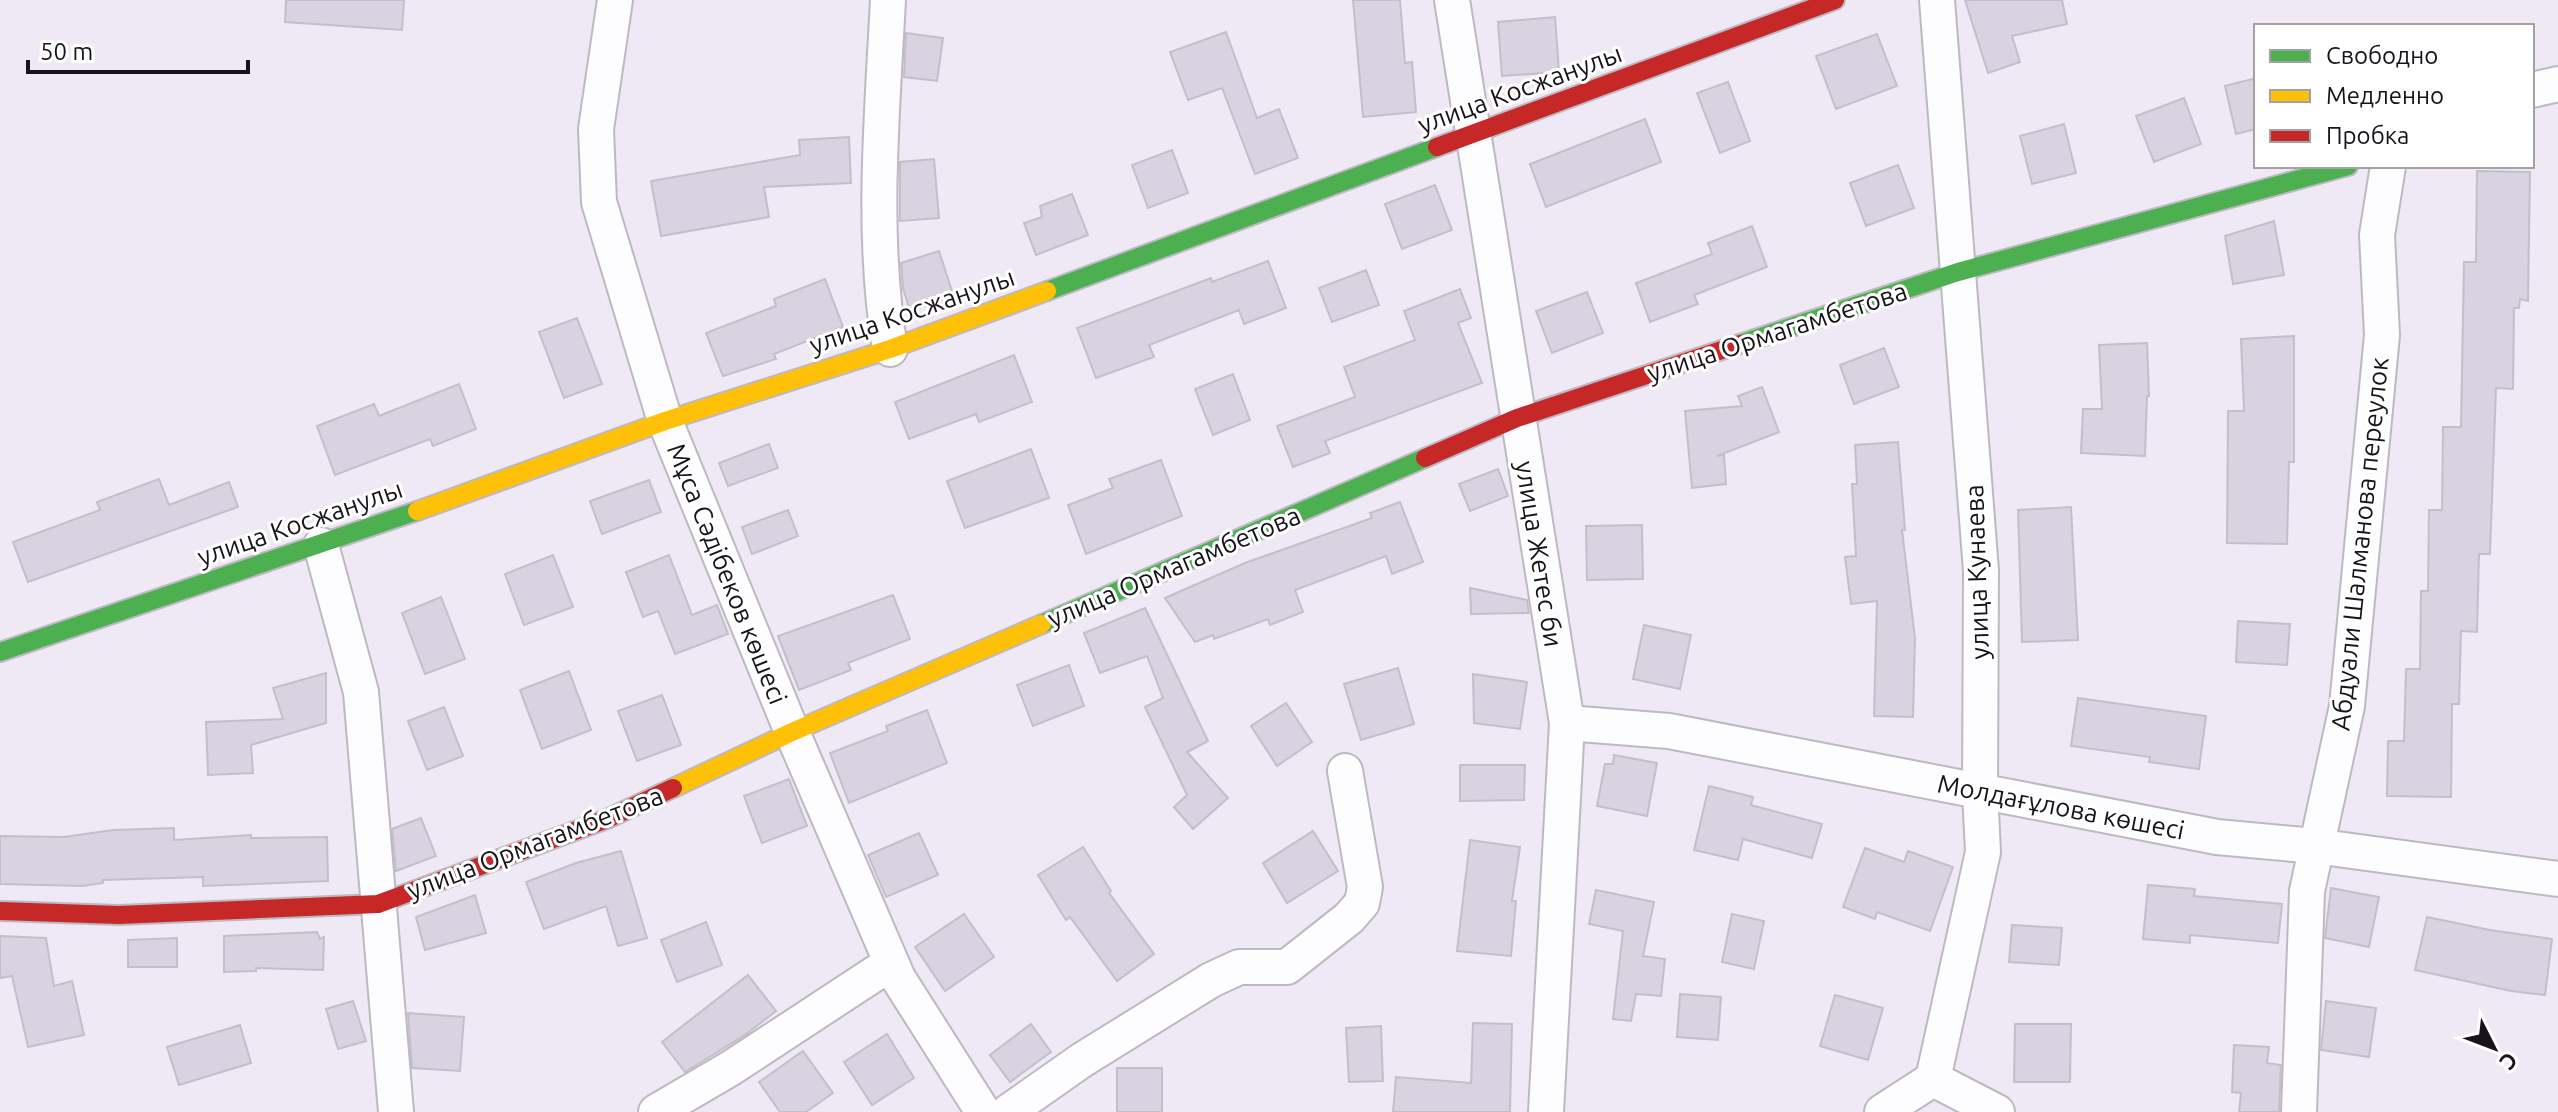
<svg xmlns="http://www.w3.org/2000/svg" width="2558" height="1112" font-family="Ubuntu,sans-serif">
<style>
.building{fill:#d8d2e1;stroke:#c3bfc8;stroke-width:2}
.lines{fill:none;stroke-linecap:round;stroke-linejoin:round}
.street-casing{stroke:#bdb9c2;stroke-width:38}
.fast-casing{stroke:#bdb9c2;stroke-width:22}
.slow-casing{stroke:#bdb9c2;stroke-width:22}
.jam-casing{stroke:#bdb9c2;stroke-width:22}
.street{stroke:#fdfcfe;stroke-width:34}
.fast{stroke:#4caf50;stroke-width:18}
.slow{stroke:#ffc107;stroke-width:18}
.jam{stroke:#c62828;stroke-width:18}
.labels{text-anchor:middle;stroke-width:6;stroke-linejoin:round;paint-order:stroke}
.street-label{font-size:26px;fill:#16131b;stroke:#fff}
</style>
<rect width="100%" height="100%" fill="#efe9f6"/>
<g class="building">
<polygon points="286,0 404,0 402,30 285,22"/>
<polygon points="1353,0 1400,0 1405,63 1412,62 1416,112 1363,117"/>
<polygon points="1965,0 2062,0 2067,24 2012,36 2020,62 1988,73"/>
<polygon points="1555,17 1559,72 1502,76 1498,22"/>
<polygon points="1226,32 1257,118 1279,109 1298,158 1255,174 1222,88 1188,100 1170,52"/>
<polygon points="906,33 943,38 937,81 904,77"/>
<polygon points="1877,34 1897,86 1836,109 1816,56"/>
<polygon points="2256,78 2256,129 2236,134 2225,86"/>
<polygon points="1728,82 1750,141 1720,153 1697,93"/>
<polygon points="2184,98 2201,144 2154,162 2136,116"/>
<polygon points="1645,119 1661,162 1546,207 1530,164"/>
<polygon points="2064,124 2076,173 2032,184 2020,136"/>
<polygon points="849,137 851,183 764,187 769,217 661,236 651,181 800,155 799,140"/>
<polygon points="1172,150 1188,193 1148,208 1132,165"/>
<polygon points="934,159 939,218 900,221 900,162"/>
<polygon points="1898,165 1914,208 1866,226 1850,183"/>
<polygon points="2477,171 2530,172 2528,301 2520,299 2519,308 2514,308 2513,389 2496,388 2490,554 2479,554 2477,632 2461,631 2459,704 2452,704 2451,797 2387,796 2388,741 2404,741 2406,669 2420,669 2421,591 2428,591 2429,510 2442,510 2443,427 2461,427 2464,262 2476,262"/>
<polygon points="1435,185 1452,230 1402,249 1385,204"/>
<polygon points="1072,194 1088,235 1036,255 1024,223 1042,217 1040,206"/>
<polygon points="2274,221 2284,275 2233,284 2225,236"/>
<polygon points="1752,226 1767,267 1694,295 1698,304 1650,322 1636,283 1712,254 1708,243"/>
<polygon points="939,251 954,297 910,311 903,288 901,263"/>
<polygon points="1268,261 1286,308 1244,324 1239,310 1149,345 1154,357 1096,378 1077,328 1211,278 1212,282"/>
<polygon points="1366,270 1379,305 1332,322 1319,288"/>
<polygon points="825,279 843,327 774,354 776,359 723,376 706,333 776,306 774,299"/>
<polygon points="1460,289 1471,318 1458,323 1482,383 1325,441 1330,453 1293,467 1277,426 1355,397 1344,367 1415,340 1404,311"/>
<polygon points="1587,292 1603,333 1552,353 1536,311"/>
<polygon points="577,318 602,384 564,398 539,332"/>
<polygon points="2294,336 2294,462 2289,462 2287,544 2227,543 2228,411 2244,411 2241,339"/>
<polygon points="2147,343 2149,396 2147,396 2145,456 2081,453 2083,409 2102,409 2099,345"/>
<polygon points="1884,348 1899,387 1854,404 1840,365"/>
<polygon points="1014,355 1032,402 979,422 976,414 909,439 895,402"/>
<polygon points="1233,374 1250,420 1213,435 1195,389"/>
<polygon points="459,384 476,429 433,446 430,439 335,475 317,426 374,404 379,416"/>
<polygon points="1762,387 1779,432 1717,456 1724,455 1726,484 1692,488 1685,411 1742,406 1738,396"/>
<polygon points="1898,442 1905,530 1902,530 1915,638 1913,717 1874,716 1877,601 1851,604 1845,557 1856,556 1852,484 1857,484 1855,445"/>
<polygon points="769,444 778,468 728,486 719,463"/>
<polygon points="1031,449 1049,498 965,528 947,481"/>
<polygon points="1161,460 1182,516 1086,554 1068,505 1113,488 1109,479"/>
<polygon points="1498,469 1508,496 1470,511 1459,484"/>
<polygon points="159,479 169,505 229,482 238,507 28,582 13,542 100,510 97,502"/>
<polygon points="649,480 661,512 602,534 590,501"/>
<polygon points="1400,502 1423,562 1392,574 1386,556 1295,590 1303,612 1270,625 1268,619 1214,639 1213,635 1195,642 1165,598 1245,563 1372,518 1370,513"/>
<polygon points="2071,507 2078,640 2022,642 2018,510"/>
<polygon points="788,510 798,536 752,554 742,527"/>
<polygon points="1642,525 1643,579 1587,580 1586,526"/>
<polygon points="553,555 573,607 524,625 505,574"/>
<polygon points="669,555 692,615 717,605 728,634 675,654 658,611 643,617 626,572"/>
<polygon points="1470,588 1527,600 1529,613 1471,614"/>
<polygon points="893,595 910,639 848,663 851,670 799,690 778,636"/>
<polygon points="441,597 465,659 425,674 402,613"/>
<polygon points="1145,608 1208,741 1187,752 1228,798 1193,829 1174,807 1187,795 1145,707 1163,698 1147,656 1100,673 1084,633"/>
<polygon points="2238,621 2290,624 2287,665 2236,662"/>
<polygon points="1644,625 1691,635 1680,689 1633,679"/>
<polygon points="1069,665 1084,706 1033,726 1017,685"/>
<polygon points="1398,668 1414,724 1361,740 1344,684"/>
<polygon points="569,671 591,730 542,749 520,690"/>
<polygon points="326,673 326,723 251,745 253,773 208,775 206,722 283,719 273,688"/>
<polygon points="1473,674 1527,682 1520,729 1474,723"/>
<polygon points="662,695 681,745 637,761 618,711"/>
<polygon points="2078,698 2206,716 2199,769 2149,762 2150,757 2071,746"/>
<polygon points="1286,703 1312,742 1277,766 1251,726"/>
<polygon points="444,707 463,756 427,770 408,721"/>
<polygon points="927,710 947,763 849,803 830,753 888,731 886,726"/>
<polygon points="1614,755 1657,763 1647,816 1597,806 1605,764 1613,764"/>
<polygon points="1460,765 1525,765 1524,800 1460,801"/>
<polygon points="789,779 807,826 762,843 744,796"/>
<polygon points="1709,786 1753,797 1751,805 1822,824 1812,858 1743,839 1738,860 1694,850"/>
<polygon points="421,818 436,856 396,871 392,829"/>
<polygon points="174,828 174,840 251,835 251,838 327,837 328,881 203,886 203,877 103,880 103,883 82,886 0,884 0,836 64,837 113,830"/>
<polygon points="1313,831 1338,871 1287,903 1263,863"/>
<polygon points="919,833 938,875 886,897 868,855"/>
<polygon points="1470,840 1520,847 1512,901 1516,901 1511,956 1457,951"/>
<polygon points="1083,847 1111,891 1109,893 1154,954 1117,981 1070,917 1066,920 1038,875"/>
<polygon points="1865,848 1904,862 1908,851 1953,867 1930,931 1877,912 1875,919 1843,907"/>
<polygon points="621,851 647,938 618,946 606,906 544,929 526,882 576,863"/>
<polygon points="2148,885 2195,889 2194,896 2282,904 2278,943 2190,935 2190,943 2143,939"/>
<polygon points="2331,888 2379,897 2369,947 2325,938"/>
<polygon points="1596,890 1654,902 1643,956 1665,959 1661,996 1636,994 1631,1021 1613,1019 1623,931 1589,924"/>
<polygon points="475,895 486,933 425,950 416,917"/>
<polygon points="964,914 994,957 945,991 915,947"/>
<polygon points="1732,914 1764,921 1754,969 1722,962"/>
<polygon points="2427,917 2490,930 2552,939 2545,995 2511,991 2415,970"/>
<polygon points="706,922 722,965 677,982 661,940"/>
<polygon points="2012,925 2062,928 2059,965 2009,962"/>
<polygon points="317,932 320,939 324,937 323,970 256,968 256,971 224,972 224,936"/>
<polygon points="0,936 46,938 54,986 72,981 84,1035 28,1047 12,976 0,978"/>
<polygon points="177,938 177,967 128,967 128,940"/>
<polygon points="748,975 776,1011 745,1035 685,1072 662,1042"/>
<polygon points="1680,994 1721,997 1718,1040 1677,1037"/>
<polygon points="1835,995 1883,1008 1868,1060 1820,1046"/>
<polygon points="353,1001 366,1041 338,1049 326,1009"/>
<polygon points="2326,1001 2376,1008 2369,1057 2321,1050"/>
<polygon points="408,1013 464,1017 460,1071 412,1068"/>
<polygon points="1473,1023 1512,1024 1510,1112 1393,1112 1396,1077 1471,1083"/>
<polygon points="1031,1024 1051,1052 1010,1082 990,1055"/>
<polygon points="2015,1024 2071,1024 2070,1082 2014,1082"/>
<polygon points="240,1025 251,1063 179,1085 167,1047"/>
<polygon points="1381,1026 1383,1081 1349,1082 1346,1028"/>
<polygon points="887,1034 914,1078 872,1105 844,1062"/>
<polygon points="2234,1045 2269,1047 2267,1063 2281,1065 2279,1112 2239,1112 2241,1093 2232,1092"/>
<polygon points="803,1051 833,1093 806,1112 780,1112 759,1082"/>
<rect x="1117" y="1068" width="45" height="44"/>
</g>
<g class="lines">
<g class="street-casing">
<g id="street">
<polyline points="615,0 596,129 599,202 665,421 792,732 898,978 983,1112"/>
<path d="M888,0C882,116 871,234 890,349"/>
<polyline points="1452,0 1567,723 1546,1112"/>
<polyline points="2532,90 2558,84"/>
<polyline points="321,545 361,692 396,1112"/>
<polyline points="1567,723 1669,731 2217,837 2315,846 2558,879"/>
<polyline points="1933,1079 1997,1112"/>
<polyline points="656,1112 731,1068 891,963"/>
<polyline points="1008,1112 1082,1060 1211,980 1239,967 1287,967 1349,918 1362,903 1365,887 1345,771"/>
<polyline points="1882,1112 1933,1079 1983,852 1980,792 1981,571 1937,0"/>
<polyline points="2299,1112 2307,891 2347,706 2382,335 2377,235 2388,166"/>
</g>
</g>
<g class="fast-casing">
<g id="fast">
<polyline points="1047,291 1437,147"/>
<polyline points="1740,344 1958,272 2348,166"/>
<polyline points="1042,624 1425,458"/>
<polyline points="0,652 417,511"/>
</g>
</g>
<g class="slow-casing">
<g id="slow">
<polyline points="417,511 665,421 890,349 1047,291"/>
<polyline points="673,788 792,732 1042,624"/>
</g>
</g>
<g class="jam-casing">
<g id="jam">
<polyline points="1437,147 1835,0"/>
<polyline points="1425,458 1517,418 1740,344"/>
<polyline points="0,911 119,915 378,904 607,819 673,788"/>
</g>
</g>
<use href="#street" class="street"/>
<use href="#fast" class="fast"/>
<use href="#slow" class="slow"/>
<use href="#jam" class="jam"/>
</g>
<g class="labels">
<g class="street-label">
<text transform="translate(1520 89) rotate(-20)" y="9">улица Косжанулы</text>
<text transform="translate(912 311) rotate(-19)" y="9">улица Косжанулы</text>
<text transform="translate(1777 332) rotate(-18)" y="9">улица Ормагамбетова</text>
<text transform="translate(300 523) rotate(-19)" y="9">улица Косжанулы</text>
<text transform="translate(2360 544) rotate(-84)" y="9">Абдуали Шалманова переулок</text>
<text transform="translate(1539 554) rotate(81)" y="9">улица Жетес би</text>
<text transform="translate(1174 567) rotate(-23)" y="9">улица Ормагамбетова</text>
<text transform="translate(1977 572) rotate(-92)" y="9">улица Кунаева</text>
<text transform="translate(727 574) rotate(68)" y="9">Мұса Сәдібеков көшесі</text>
<text transform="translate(2061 807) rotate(11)" y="9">Молдағұлова көшесі</text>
<text transform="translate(535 843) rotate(-21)" y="9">улица Ормагамбетова</text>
</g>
</g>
<rect x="2254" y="24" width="280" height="144" fill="#ffffff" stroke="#a2a1a4" stroke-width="2"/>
<rect x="2270" y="50" width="40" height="12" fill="#4caf50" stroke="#a2a1a4" stroke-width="2"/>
<text x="2326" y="64" font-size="24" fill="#16131b">Свободно</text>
<rect x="2270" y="90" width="40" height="12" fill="#ffc107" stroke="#a2a1a4" stroke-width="2"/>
<text x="2326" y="104" font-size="24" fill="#16131b">Медленно</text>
<rect x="2270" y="130" width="40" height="12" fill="#c62828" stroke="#a2a1a4" stroke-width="2"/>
<text x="2326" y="144" font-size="24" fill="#16131b">Пробка</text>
<g transform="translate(2494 1048) rotate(132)" stroke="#ffffff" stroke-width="6" paint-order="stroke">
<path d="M0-6L14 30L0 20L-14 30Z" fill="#16131b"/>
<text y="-12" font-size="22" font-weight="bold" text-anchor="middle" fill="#16131b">С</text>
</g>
<path d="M28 60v12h220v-12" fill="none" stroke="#16131b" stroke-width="4"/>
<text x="40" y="60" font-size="24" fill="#16131b" stroke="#ffffff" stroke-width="6" paint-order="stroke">50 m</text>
</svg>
